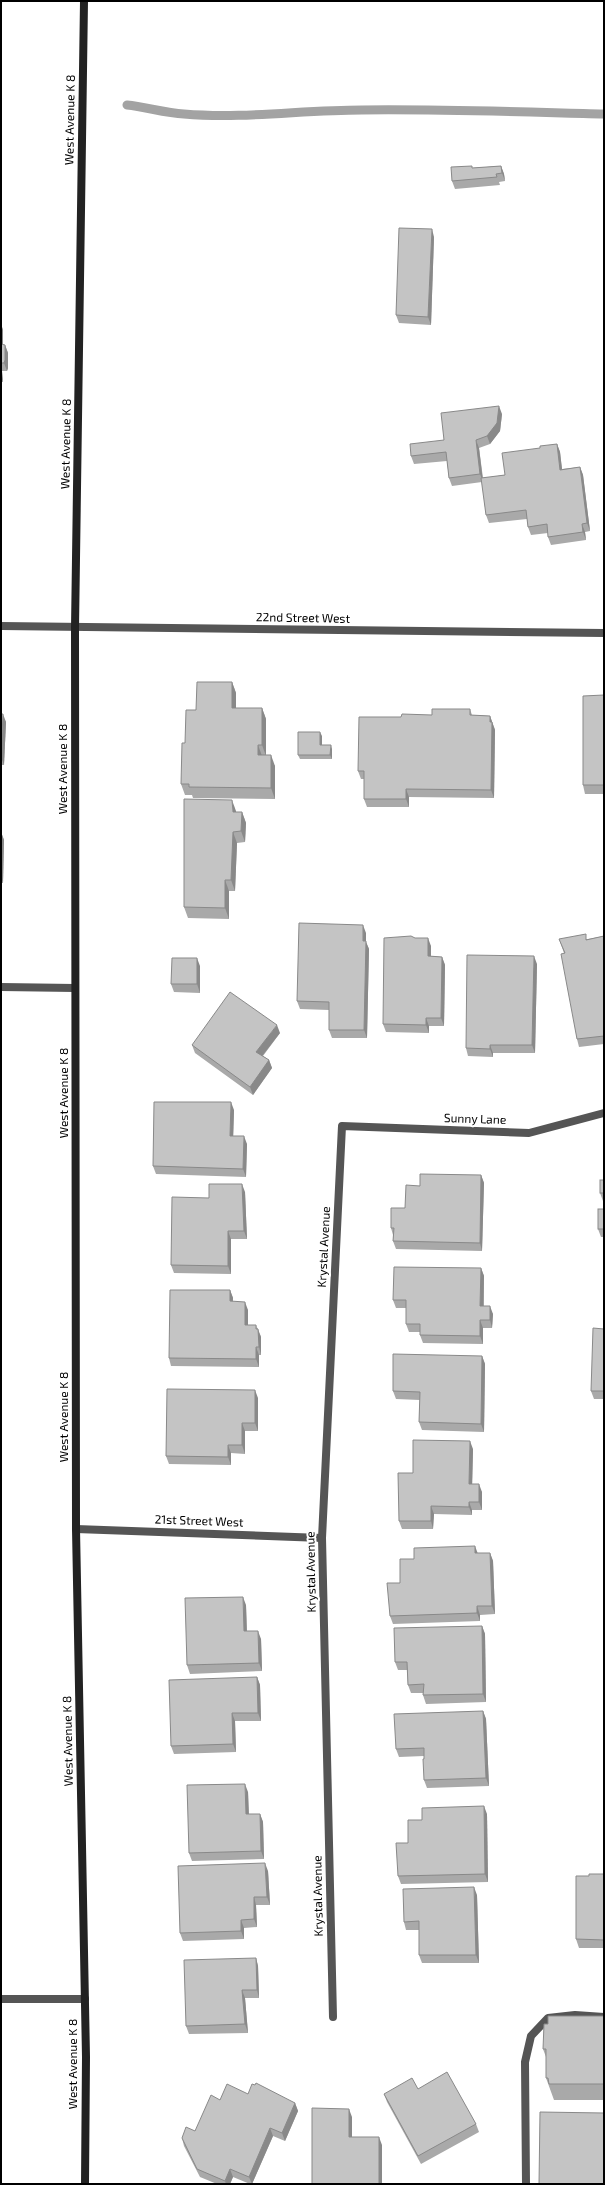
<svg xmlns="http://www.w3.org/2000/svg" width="605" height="2185" font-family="'Exo 2',sans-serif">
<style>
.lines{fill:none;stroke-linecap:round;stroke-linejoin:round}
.stream{stroke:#a3a3a3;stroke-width:9}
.lane{stroke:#555;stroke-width:8}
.street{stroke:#555;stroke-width:8}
.secondary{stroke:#222;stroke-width:8}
.wall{fill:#a9a9a9}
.shaded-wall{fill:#898989}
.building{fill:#c4c4c4;stroke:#898989}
.labels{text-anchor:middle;stroke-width:4;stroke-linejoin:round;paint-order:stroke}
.street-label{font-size:12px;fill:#000;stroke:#fff}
</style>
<rect width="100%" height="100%" fill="#fff"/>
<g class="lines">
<path class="stream" d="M127,105C146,107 165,113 184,114C244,119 302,110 362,110C443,109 523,112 604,114"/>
<polyline class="lane" points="1,1999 85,1999"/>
<g class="street">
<polyline points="1,626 604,633"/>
<polyline points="1,987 75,988"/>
<polyline points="76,1529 322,1538"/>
<polyline points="333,2017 322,1538 342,1126 529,1133 604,1113"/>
<polyline points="526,2184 525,2062 531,2036 548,2018 575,2015 604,2017"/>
</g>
<polyline class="secondary" points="84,1 75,628 76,1529 86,2057 85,2184"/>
</g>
<g class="wall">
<polygon points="501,166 504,174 505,181 499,182 500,185 455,189 452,181 472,168"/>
<polygon points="434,237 431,325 399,323 396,315"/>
<polygon points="1,324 3,330 3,345 5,345 8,353 8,368 7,371 2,371 3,382 1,382"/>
<polygon points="502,414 500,431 490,444 479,448 483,478 505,475 540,448 557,444 560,452 562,469 580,467 583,475 590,531 585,532 586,540 551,545 548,537 548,533 531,535 528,527 527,519 489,523 486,515 482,482 452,486 449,478 447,461 414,464 411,456"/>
<polygon points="232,682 236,693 236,708 262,708 266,719 266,755 275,766 275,799 193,798 192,795 185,795 181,784 185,743 196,710"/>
<polygon points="604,695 604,794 585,794 583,785"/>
<polygon points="470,709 472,715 490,716 495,730 494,798 409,797 409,807 367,807 364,799 364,779 361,779 358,771 401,717 432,715"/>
<polygon points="1,714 6,722 4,765 1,765"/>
<polygon points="322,736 322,745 332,749 332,759 300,759 298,755"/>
<polygon points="236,811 236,812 242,812 246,823 245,842 237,843 235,891 229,891 229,919 188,918 184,907"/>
<polygon points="1,832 4,840 3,883 1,883"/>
<polygon points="366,933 366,942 369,949 367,1038 332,1038 329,1030 329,1010 300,1009 297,1001"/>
<polygon points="604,936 604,1044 579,1047 577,1039 564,953 559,939 588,939"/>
<polygon points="415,938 431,946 431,956 442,957 445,965 444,1026 429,1026 429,1033 386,1032 383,1024"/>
<polygon points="537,964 535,1053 493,1053 493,1057 468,1056 466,1048"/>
<polygon points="200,966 200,993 174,992 171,984"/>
<polygon points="280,1033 263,1056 269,1060 272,1068 253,1095 195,1053 192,1045"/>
<polygon points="234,1110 233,1136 247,1144 246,1177 156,1174 153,1166"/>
<polygon points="481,1175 484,1183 482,1251 396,1249 393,1241 393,1235 391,1228 420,1186"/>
<polygon points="604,1180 604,1201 603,1201 600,1193"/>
<polygon points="245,1192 247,1239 231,1239 231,1274 174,1273 171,1265 209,1198"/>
<polygon points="604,1209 604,1237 601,1237 598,1229"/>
<polygon points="481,1268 484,1276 484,1306 493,1314 492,1328 483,1328 483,1344 423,1343 420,1335 420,1332 409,1332 406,1324 406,1308 396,1308 393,1300"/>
<polygon points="230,1290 233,1298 233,1302 248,1310 248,1325 258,1329 261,1337 261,1355 259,1355 259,1367 171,1366 169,1358"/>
<polygon points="604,1329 604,1399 594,1399 591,1391"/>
<polygon points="482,1356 485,1364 484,1432 422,1430 419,1422 420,1400 396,1399 393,1391"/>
<polygon points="258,1398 258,1431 245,1431 245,1454 231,1453 231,1465 169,1464 166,1456"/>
<polygon points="473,1449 472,1484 482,1492 482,1510 472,1510 472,1515 434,1514 433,1529 402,1529 399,1521 413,1473"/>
<polygon points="478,1553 490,1553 493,1561 495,1614 480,1615 480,1621 393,1624 390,1616 400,1583 414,1559"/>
<polygon points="246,1605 247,1631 261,1639 262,1671 190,1674 187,1665"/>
<polygon points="482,1626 485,1634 486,1702 426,1704 423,1695 423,1693 411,1693 408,1685 407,1670 398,1670 395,1662"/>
<polygon points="257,1677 260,1685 261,1721 235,1721 236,1752 174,1754 171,1746"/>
<polygon points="483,1711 486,1719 489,1786 427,1788 424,1780 424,1756 399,1757 396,1749"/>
<polygon points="248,1792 249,1814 260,1814 263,1822 264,1859 192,1861 189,1853"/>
<polygon points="487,1814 488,1882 401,1884 398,1876 408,1843 422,1820"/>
<polygon points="268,1871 270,1905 256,1905 257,1927 244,1928 244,1939 183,1941 180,1933"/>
<polygon points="604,1874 604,1948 579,1948 576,1939 589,1876"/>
<polygon points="477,1895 479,1963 422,1963 419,1955 419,1930 406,1930 404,1922"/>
<polygon points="256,1958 258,1966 259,1998 245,1998 248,2033 189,2034 186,2026"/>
<polygon points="604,2016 604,2100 554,2100 546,2078 546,2057 543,2049 548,2024"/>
<polygon points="418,2089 476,2124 479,2132 421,2164 387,2102 384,2094"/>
<polygon points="248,2094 295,2103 298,2111 285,2141 273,2136 252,2184 250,2184 233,2177 230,2184 217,2184 200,2177 184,2146 182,2138 195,2131 220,2100"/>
</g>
<g class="shaded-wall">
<polygon points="501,166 504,174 505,181 502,173"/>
<polygon points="432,229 434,237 431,325 428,317"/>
<polygon points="1,324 3,330 3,352 1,347"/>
<polygon points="5,345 8,353 8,368 7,371 4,363"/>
<polygon points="1,367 2,371 3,382 1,377"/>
<polygon points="499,406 502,414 500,431 490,444 487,436"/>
<polygon points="476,440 479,448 483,482 480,474"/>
<polygon points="557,444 560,452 563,478 560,470"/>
<polygon points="580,467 583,475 590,531 587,523"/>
<polygon points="582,524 585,532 586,540 583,532"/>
<polygon points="232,682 236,693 236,719 232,708"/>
<polygon points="262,708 266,719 266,756 262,745"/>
<polygon points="3,714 6,722 4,765 1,757"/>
<polygon points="490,716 495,730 494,798 491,790"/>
<polygon points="320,732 322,736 322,749 320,745"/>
<polygon points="258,745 262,756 258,755"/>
<polygon points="331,745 332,749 332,759 330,755"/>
<polygon points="271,755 275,766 275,799 271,788"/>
<polygon points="406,789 409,797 409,807 406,799"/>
<polygon points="232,800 236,811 237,823 233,812"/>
<polygon points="242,812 246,823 245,842 241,831"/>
<polygon points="1,832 4,840 3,883 1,877"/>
<polygon points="233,832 237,843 235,891 231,880"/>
<polygon points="225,880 229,891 229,919 225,908"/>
<polygon points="363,925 366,933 366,942 369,949 367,1038 364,1030"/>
<polygon points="428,938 431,946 431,964 428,956"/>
<polygon points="534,956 537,964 535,1053 532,1045"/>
<polygon points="442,957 445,965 444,1026 441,1018"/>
<polygon points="197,958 200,966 200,993 197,984"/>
<polygon points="426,1018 429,1026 429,1033 426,1025"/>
<polygon points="277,1025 280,1033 259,1060 256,1052"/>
<polygon points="490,1045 493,1053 493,1057 490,1049"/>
<polygon points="269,1060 272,1068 253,1095 250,1087"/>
<polygon points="231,1102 234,1110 233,1144 230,1136"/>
<polygon points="244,1136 247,1144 246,1177 243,1169"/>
<polygon points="481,1175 484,1183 482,1251 480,1243"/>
<polygon points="242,1184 245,1192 247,1239 244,1231"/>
<polygon points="228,1231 231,1239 231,1274 228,1266"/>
<polygon points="481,1268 484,1276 483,1314 480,1306"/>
<polygon points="230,1290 233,1298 232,1309 230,1301"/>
<polygon points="245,1302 248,1310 248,1333 245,1325"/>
<polygon points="490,1306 493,1314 492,1328 490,1320"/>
<polygon points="480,1320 483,1328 483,1344 480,1336"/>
<polygon points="256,1325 261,1337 261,1355 259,1347"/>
<polygon points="256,1347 259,1355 259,1367 256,1359"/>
<polygon points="482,1356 485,1364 484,1432 481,1424"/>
<polygon points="255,1390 258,1398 258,1431 255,1423"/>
<polygon points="242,1423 245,1431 245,1454 242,1445"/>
<polygon points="470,1441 473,1449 472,1492 469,1484"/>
<polygon points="228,1445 231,1453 231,1465 228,1457"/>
<polygon points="479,1484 482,1492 482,1510 479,1502"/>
<polygon points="469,1502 472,1510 472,1515 469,1507"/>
<polygon points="431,1506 434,1514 433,1529 431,1521"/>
<polygon points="475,1546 478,1554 475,1553"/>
<polygon points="490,1553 493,1561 495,1614 492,1606"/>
<polygon points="243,1597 246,1605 247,1639 244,1631"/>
<polygon points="477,1606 480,1615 480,1621 477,1613"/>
<polygon points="482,1626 485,1634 486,1702 483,1694"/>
<polygon points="258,1631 261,1639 262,1671 259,1663"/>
<polygon points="257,1677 260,1685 261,1721 258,1713"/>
<polygon points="483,1711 486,1719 489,1786 486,1778"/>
<polygon points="232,1713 235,1721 236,1752 233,1744"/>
<polygon points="245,1784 248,1792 249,1822 246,1814"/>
<polygon points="484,1806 487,1814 488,1882 485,1874"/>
<polygon points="260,1814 263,1822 264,1859 261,1851"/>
<polygon points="265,1863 268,1871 270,1905 267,1897"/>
<polygon points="474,1887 477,1895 479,1963 476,1955"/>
<polygon points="254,1897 256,1905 257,1927 254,1919"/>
<polygon points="241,1920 244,1928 244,1939 241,1931"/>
<polygon points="256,1958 258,1966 259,1998 257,1990"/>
<polygon points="242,1990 245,1998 248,2033 245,2024"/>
<polygon points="295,2103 298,2111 285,2141 282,2133"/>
<polygon points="349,2109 352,2117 352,2145 349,2137"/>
<polygon points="270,2128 273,2136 252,2184 249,2177"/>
<polygon points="379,2137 382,2145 382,2184 379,2184"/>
<polygon points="230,2169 233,2177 230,2184 226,2184 225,2181"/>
</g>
<g class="building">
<polygon points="472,166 472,168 501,166 502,173 496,174 497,177 452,181 451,167"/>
<polygon points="399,228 432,229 428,317 396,315"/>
<polygon points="1,344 5,345 5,360 4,363 1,363"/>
<polygon points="499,406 497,423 487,436 476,440 480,474 449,478 446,452 411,456 410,444 444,440 441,413"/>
<polygon points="557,444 560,470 580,467 587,523 582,524 583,532 548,537 547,524 528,527 526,510 486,515 481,478 505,475 502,453 540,448 540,446"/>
<polygon points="197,682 232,682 232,708 262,708 262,745 258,745 258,755 271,755 271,788 189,787 189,784 181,784 182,743 185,743 186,710 196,710"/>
<polygon points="604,695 604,785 583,785 583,696"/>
<polygon points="432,709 470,709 470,715 490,716 490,722 492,722 491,790 406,789 406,799 364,799 364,771 358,771 359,717 401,717 402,714 432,715"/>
<polygon points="1,714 3,714 1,757"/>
<polygon points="298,732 320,732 320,745 331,745 330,755 298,755"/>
<polygon points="184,799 232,800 233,812 242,812 241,831 233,832 231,880 225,880 225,908 184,907"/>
<polygon points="299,923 363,925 363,941 366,941 364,1030 329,1030 329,1002 297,1001"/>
<polygon points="586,934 586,940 604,936 604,1036 577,1039 561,954 565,953 559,939"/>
<polygon points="411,936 415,938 428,938 428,956 442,957 441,1018 426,1018 426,1025 383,1024 384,938"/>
<polygon points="467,955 534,956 532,1045 490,1045 490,1049 466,1048"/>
<polygon points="172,958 197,958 197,984 171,984"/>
<polygon points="230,992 277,1025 256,1052 269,1060 250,1087 192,1045"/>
<polygon points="154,1102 231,1102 230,1136 244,1136 243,1169 153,1166"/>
<polygon points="420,1174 481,1175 480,1243 393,1241 394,1228 391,1228 391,1208 405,1208 406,1185 420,1186"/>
<rect x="600" y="1180" width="4" height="13"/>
<polygon points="209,1184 242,1184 244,1231 228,1231 228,1266 171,1265 172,1197 209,1198"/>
<rect x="598" y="1209" width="6" height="20"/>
<polygon points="394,1267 481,1268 480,1306 490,1306 490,1320 480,1320 480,1336 420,1335 420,1324 406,1324 406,1300 393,1300"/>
<polygon points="170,1290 230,1290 230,1301 245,1302 245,1325 256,1325 256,1329 258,1329 259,1347 256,1347 256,1359 169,1358"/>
<polygon points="593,1328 604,1329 604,1391 591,1391"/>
<polygon points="393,1354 482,1356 481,1424 419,1422 420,1392 393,1391"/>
<polygon points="167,1389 255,1390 255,1423 242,1423 242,1445 228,1445 228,1457 166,1456"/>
<polygon points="413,1440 470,1441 469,1484 479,1484 479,1502 469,1502 469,1507 431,1506 431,1521 399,1521 398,1473 413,1473"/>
<polygon points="475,1546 475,1553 490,1553 492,1606 477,1606 477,1613 390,1616 387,1583 400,1583 400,1559 414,1559 414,1548"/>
<polygon points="243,1597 244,1631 258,1631 259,1663 187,1665 185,1598"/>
<polygon points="482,1626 483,1694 423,1695 424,1684 408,1685 407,1662 395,1662 394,1628"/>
<polygon points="257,1677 258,1713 232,1713 233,1744 171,1746 169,1680"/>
<polygon points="483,1711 486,1778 424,1780 423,1759 424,1759 424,1748 396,1749 394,1714"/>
<polygon points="245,1784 246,1814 260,1814 261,1851 189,1853 187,1785"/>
<polygon points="484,1806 485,1874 398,1876 396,1843 408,1843 408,1820 422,1820 422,1808"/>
<polygon points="265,1863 267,1897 254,1897 254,1919 241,1920 241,1931 180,1933 178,1866"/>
<polygon points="589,1874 604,1874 604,1940 576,1939 576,1876 589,1876"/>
<polygon points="474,1887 476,1955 419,1955 419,1921 404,1922 403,1889"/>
<polygon points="256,1958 257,1990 242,1990 245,2024 186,2026 184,1960"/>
<polygon points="548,2016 604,2016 604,2084 549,2084 548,2078 546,2078 546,2049 543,2049 544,2024 548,2024"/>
<polygon points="447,2072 476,2124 418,2156 384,2094 412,2078 418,2089"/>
<polygon points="256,2083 295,2103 282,2133 270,2128 249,2177 230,2169 225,2181 197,2169 182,2138 186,2127 195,2131 211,2095 220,2100 227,2084 248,2094 252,2084 255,2085"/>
<polygon points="312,2108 349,2109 349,2137 379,2137 379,2184 312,2184"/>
<polygon points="540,2112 604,2113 604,2184 539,2184"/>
</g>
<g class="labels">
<g class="street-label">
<text transform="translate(70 120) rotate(-89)" y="4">West Avenue K 8</text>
<text transform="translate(66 444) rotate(-89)" y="4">West Avenue K 8</text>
<text transform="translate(303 618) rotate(1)" y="4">22nd Street West</text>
<text transform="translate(63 769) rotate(-90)" y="4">West Avenue K 8</text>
<text transform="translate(64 1093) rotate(-90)" y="4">West Avenue K 8</text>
<text transform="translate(475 1119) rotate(2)" y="4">Sunny Lane</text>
<text transform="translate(324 1247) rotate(-87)" y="4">Krystal Avenue</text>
<text transform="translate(64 1417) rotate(-90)" y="4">West Avenue K 8</text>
<text transform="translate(199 1521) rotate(2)" y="4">21st Street West</text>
<text transform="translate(311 1572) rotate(-91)" y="4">Krystal Avenue</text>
<text transform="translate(68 1741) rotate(-91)" y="4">West Avenue K 8</text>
<text transform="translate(318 1896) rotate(-91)" y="4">Krystal Avenue</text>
<text transform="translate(73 2064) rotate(-90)" y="4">West Avenue K 8</text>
</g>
</g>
<rect width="605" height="2185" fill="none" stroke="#000000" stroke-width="4"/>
</svg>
